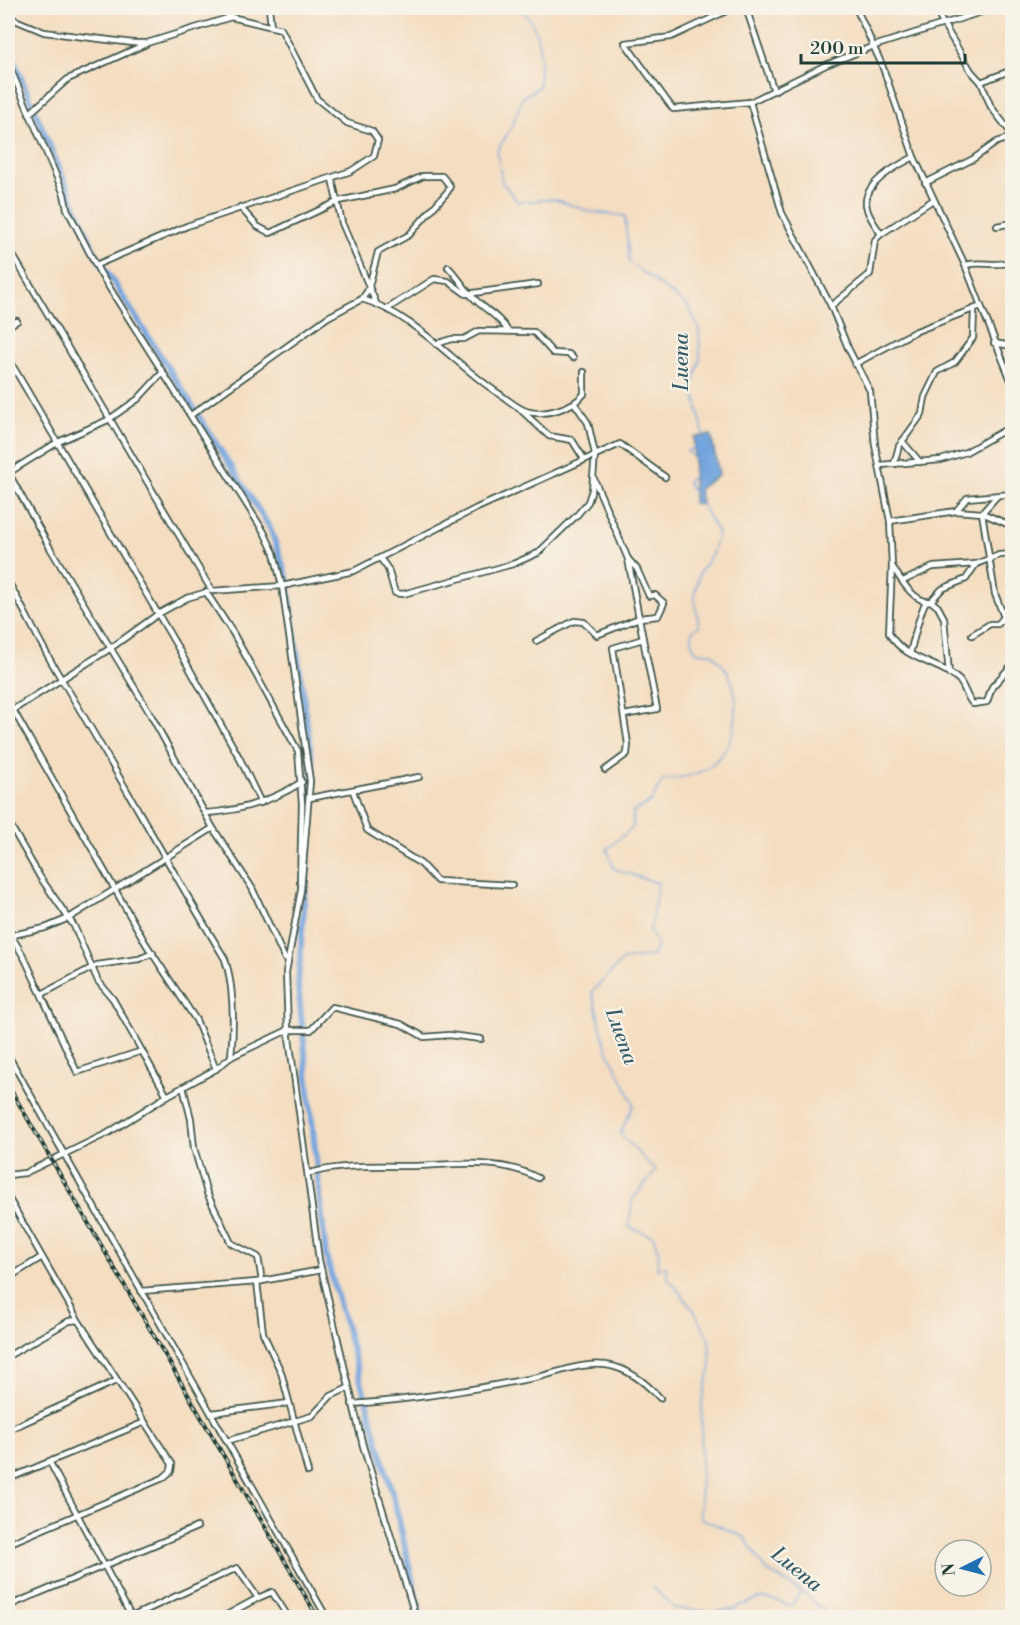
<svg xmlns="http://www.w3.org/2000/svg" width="1020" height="1625" font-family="'Libre Bodoni',serif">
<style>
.water{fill:#72a4dd;stroke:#487088;stroke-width:1.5}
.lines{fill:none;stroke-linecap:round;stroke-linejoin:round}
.stream{stroke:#72a4dd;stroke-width:1.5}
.canal{stroke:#72a4dd;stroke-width:6}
.street-casing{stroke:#3f5549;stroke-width:8}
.street{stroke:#fff;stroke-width:4.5}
.rail-casing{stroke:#1f3d34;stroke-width:4}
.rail{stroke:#f7f3e8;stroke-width:1.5;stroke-dasharray:4.5;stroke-linecap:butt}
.labels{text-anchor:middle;stroke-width:4.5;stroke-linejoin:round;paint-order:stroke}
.water-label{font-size:21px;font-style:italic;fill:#385c67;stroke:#f7f3e8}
</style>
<rect width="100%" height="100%" fill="#f7f3e8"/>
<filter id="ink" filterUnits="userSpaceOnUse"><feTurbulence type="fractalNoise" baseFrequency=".0167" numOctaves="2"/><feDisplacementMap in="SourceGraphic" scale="12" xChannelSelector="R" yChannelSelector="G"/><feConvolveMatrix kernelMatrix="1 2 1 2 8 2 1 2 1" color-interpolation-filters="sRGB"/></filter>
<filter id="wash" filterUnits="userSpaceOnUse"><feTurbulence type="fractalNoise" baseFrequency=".008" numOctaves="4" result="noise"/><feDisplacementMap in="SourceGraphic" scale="24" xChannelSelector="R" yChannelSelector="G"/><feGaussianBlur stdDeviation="1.35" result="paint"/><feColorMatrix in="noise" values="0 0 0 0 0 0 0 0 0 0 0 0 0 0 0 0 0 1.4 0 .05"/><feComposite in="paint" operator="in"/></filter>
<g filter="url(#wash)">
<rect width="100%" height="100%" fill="#f4ddc0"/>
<polygon class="water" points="711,435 719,475 699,488 701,505 693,503 694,437"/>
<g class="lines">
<g class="stream">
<path d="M521,8C543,32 541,56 539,87L523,97L511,128L497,151L502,182L518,202L554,199L591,212L625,216L629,262L688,306L699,329L700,359L693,387L704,436"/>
<polyline points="693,457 687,451 694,448"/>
<polyline points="693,491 687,481 693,477"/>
<path d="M702,505L718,533L712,554L700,572L694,596L699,626L692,631V645L697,652L712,653C717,659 723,665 727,671C743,700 738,745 711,765C698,776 679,778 663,780L651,802L633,812V827L607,849L614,869L658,883L650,931L657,945L653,956L623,960L592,992L606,1047L634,1104L620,1134L656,1171L632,1200L629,1227L653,1236L659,1253L657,1270L666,1266L668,1278L693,1309L709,1338L711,1366L702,1401L700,1518L744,1537L765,1569L806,1595L832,1618"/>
<path d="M652,1587L674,1608L713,1612L736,1609L739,1605C746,1605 747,1603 753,1601C765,1595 781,1602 791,1607L801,1592"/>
</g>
<polyline class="canal" points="8,47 95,253 270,528 287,577 314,777 298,985 326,1256 395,1503 421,1618"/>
</g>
</g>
<g filter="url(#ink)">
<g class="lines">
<g class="street-casing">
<g id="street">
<polyline points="221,8 231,17"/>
<polyline points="269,8 271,26"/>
<polyline points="733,8 671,37 625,43 673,109 750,102 828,64 874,46 994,8"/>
<polyline points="746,8 774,91"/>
<polyline points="856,8 882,65 914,157 965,265 981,306"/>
<polyline points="934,8 971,71 981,82 991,107 1012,134"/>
<polyline points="8,17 44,32 133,43 147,43 231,17 281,29 317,99 347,123 372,131 378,140 374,156 351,171 187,226 96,265"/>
<polyline points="8,63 64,194 67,209 100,273 264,532 274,553 282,586 310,781 301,890 286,972 288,1030 319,1260 363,1446 416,1618"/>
<polyline points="981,82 1012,70"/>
<path d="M750,102L782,213L831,306L848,348L870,391L875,445L890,521L892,566L889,633C904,661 941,662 959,680C965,687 966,697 973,704L987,702L992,687L1012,665"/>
<polyline points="29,114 68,79 146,44"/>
<polyline points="332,179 342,223 376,303"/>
<polyline points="925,183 973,159 997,142 1012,137"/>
<polyline points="240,207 257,226 270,233 339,201 395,189 423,176 442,176 450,186 448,191 409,235 378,252 368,290 362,299"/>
<polyline points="997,226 1012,223"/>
<path d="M881,234C876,226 869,217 867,209C859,185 898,165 914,157"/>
<polyline points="8,247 212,591 282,586 354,571 477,508 620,444 665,477"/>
<path d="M965,265C983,261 995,267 1012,262"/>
<path d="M448,267C456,275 462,284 469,293C481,308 499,315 508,331"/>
<polyline points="831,306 870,274 875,240 881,234 933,200"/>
<polyline points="387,309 434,279 448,281 466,294 538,284"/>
<polyline points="8,326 17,321"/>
<polyline points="994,343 1012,346"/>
<polyline points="436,344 452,339 464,339 479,331 534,332 553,353 569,354 573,358"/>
<polyline points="8,358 178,648 240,759 261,803"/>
<polyline points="855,364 914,332 981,306 1012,383"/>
<polyline points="521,410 549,436 572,440 584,459"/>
<path d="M191,415L328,317L362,299C415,315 453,363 498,393C509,400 517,409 529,412C546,416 574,407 584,394V372"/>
<polyline points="902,441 920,462"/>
<polyline points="894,464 899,446 922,414 925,397 937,372 955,362 973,338 974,309"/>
<polyline points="880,465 941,460 966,452 1012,426"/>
<polyline points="8,472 50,548 148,710 213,828 252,888 285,959"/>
<polyline points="8,473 58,442 108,420 138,399 163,372"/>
<polyline points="594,479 628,559"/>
<polyline points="956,511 967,498 1012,494"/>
<polyline points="982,513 995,594 1004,617 1012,616"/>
<polyline points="982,513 1012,526"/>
<polyline points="890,521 956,511 982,513 997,496"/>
<polyline points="380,558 388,569 395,593 403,594 513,564 538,553 577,515 588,502 592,490 595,454 588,423 575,404"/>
<path d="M892,566C900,578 914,604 931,601L938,607L944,618L949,674"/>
<path d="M8,581C26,613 42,648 62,680C118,772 169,867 225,959C235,990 234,1025 231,1057"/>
<polyline points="903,581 933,567 976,564"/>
<polyline points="206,592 233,633 298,751 302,804 300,882"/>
<polyline points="931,601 942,589 966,579 976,564 999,555 1012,554"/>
<polyline points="972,635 990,624 998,624 1004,617"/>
<polyline points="536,641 574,621 584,622 597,635 639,618 658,616 664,603 655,595 649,596 637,569 628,559 639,618 643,639"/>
<path d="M910,653C913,643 921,607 926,602"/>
<polyline points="8,701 146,944 196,1020 216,1069"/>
<polyline points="8,713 111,648 158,614 187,598 207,592"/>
<polyline points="605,770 627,754 628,744 613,648 643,639 657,709 624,715"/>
<polyline points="353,791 367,830 421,864 437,881 512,885"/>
<polyline points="310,798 419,777"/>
<path d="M206,813C241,811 272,801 302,782"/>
<polyline points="8,821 40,877 74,926 98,981 113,999 167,1096"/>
<polyline points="8,930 25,959 77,1072 142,1051"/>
<polyline points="8,936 45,928 69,918 213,828"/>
<polyline points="42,994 97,965 139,959 153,953"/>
<polyline points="8,1055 327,1618"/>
<polyline points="183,1087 191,1119 194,1148 207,1193 231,1243 258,1257 262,1281 257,1282 263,1333 281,1372 308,1472"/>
<path d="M310,1173C343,1164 376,1166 411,1166C453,1165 499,1157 538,1178"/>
<polyline points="8,1175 25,1173 108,1133 167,1096 216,1069 231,1057 288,1030 311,1030 332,1007 401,1024 424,1037 449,1035 481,1039"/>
<polyline points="8,1197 78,1320 172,1464 171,1471 163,1478 8,1544"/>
<polyline points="8,1278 42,1257"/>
<polyline points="262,1281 321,1270"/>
<polyline points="141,1291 257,1282"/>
<polyline points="8,1356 69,1321 78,1320"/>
<path d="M352,1404C413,1400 474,1389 534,1378C558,1373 581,1362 606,1365C628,1368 645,1382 660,1398"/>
<polyline points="211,1413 289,1403"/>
<polyline points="8,1430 116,1381"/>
<polyline points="227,1441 312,1416 331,1396 348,1388"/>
<polyline points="49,1461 132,1618"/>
<polyline points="8,1479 145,1422"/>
<polyline points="8,1606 197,1527"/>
<polyline points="129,1618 237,1568 258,1598 272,1592 289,1618"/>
<polyline points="221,1618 258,1598"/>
</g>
</g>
<use href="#street" class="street"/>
<g class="rail-casing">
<polyline id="rail" points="8,1085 318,1618"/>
</g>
<use href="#rail" class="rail"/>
</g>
</g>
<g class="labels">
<g class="water-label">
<text transform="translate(681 362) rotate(-90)" y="7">Luena</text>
<text transform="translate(622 1036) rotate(70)" y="7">Luena</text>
<text transform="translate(797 1569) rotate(39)" y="7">Luena</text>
</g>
</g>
<rect width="1020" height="1625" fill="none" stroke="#f7f3e8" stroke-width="30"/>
<g transform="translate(963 1568) rotate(264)"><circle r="28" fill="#f7f3e8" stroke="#a1aaa0" stroke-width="1.5"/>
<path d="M0-4.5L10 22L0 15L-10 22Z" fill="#1f6fb2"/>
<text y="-9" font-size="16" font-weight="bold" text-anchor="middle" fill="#1f3d34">N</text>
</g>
<path d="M801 54v9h164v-9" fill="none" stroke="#1f3d34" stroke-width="3"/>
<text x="810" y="54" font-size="18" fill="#1f3d34" stroke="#f7f3e8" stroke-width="4.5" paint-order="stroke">200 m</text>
</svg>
